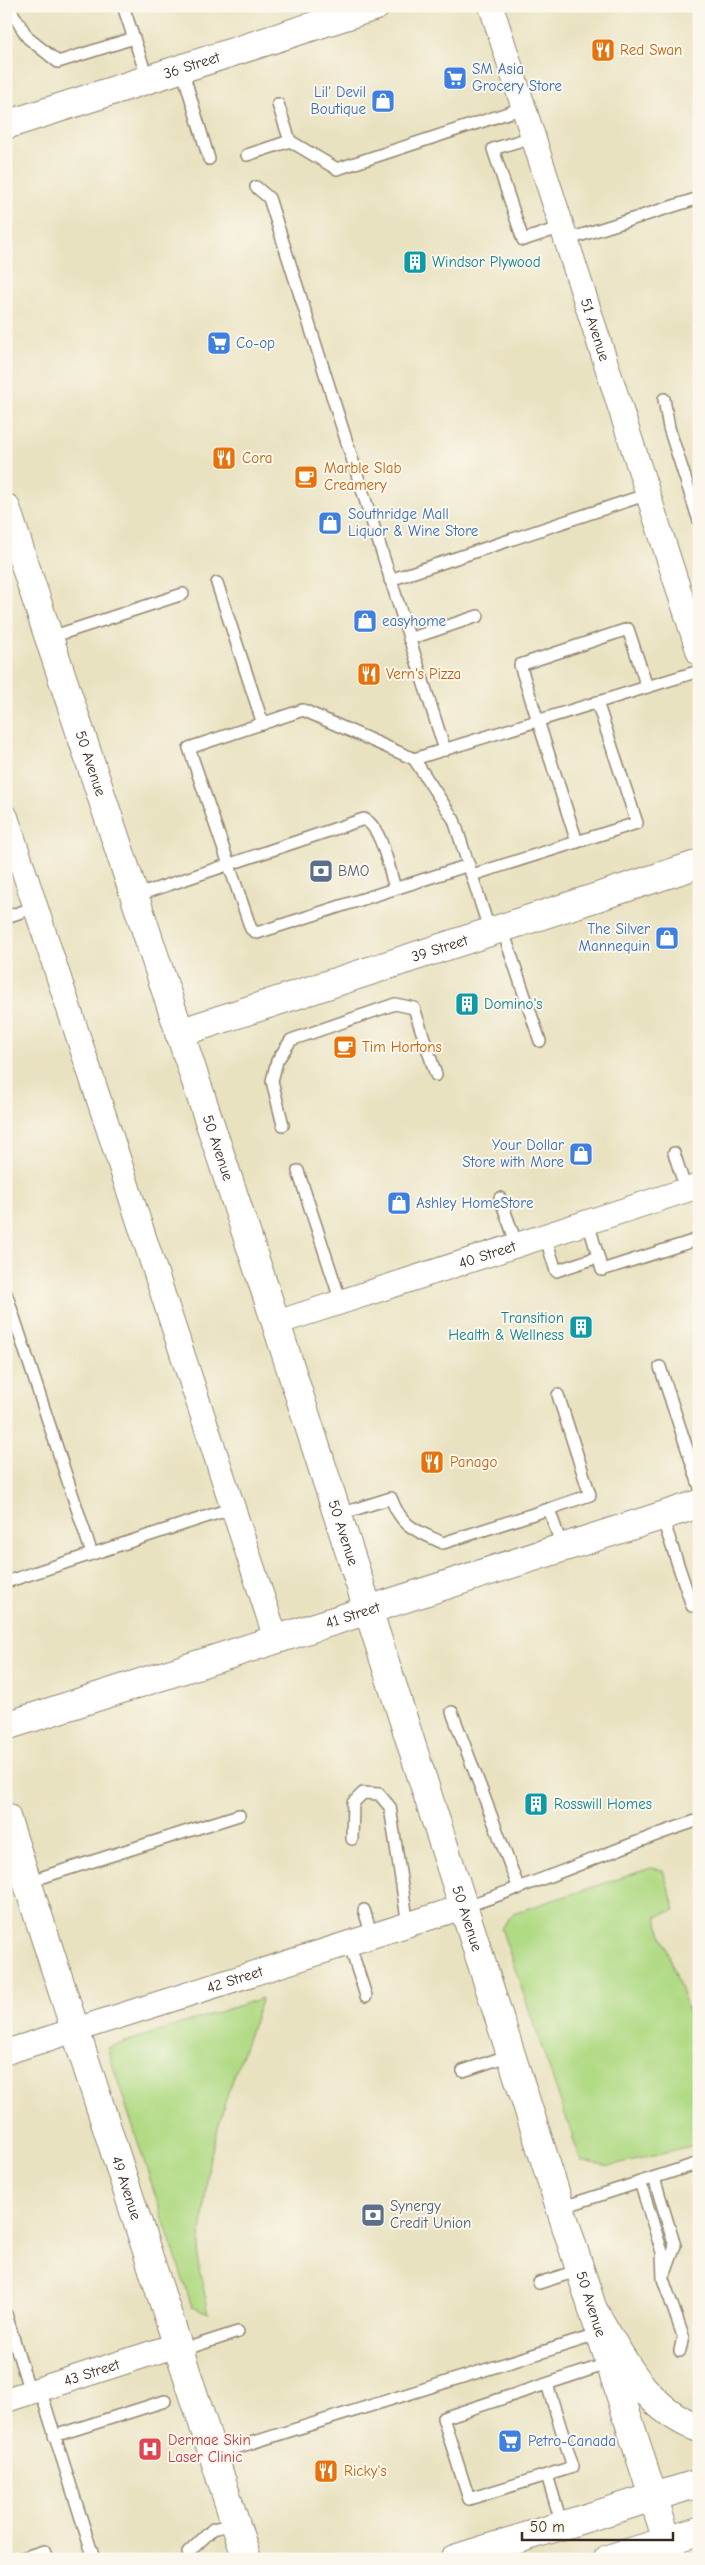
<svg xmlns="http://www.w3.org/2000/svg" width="705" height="2565" font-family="'Comic Neue',sans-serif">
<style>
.green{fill:#b0da84;stroke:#768251}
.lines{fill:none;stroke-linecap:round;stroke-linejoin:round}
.lane-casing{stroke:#928670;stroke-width:14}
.street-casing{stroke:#928670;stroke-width:26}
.secondary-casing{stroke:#928670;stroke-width:30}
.primary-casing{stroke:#928670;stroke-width:30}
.highway-casing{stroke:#928670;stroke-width:30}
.lane{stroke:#fff;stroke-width:11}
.street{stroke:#fff;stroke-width:24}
.secondary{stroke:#fff;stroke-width:28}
.primary{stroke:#fff;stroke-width:28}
.highway{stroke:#fff;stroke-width:28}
.labels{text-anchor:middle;stroke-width:4;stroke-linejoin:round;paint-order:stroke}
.food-label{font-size:15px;fill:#c56008;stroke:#fbf7ec;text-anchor:start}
.street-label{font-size:15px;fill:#3b2a1e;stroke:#fbf7ec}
.shop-label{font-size:15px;fill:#366cbe;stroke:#fbf7ec;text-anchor:start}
.culture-label{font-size:15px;fill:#0d838f;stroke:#fbf7ec;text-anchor:start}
.service-label{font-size:15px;fill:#4e5e75;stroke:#fbf7ec;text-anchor:start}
.health-label{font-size:15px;fill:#be3a42;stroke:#fbf7ec;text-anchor:start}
</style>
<rect width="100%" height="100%" fill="#fbf7ec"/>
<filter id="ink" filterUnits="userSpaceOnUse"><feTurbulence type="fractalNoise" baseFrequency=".02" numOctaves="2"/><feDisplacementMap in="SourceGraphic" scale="10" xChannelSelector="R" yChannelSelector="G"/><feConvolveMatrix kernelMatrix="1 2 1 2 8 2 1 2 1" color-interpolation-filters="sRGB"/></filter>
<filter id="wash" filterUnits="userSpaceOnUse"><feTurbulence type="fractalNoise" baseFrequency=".0096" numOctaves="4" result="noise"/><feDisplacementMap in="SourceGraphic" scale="20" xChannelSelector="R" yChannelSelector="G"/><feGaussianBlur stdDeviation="1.12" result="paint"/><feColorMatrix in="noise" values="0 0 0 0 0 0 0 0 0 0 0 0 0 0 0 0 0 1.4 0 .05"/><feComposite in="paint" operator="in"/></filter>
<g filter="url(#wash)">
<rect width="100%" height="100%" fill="#e9e2c1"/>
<g class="green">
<polygon points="651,1868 663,1870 675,1910 656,1917 699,2042 699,2144 609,2166 581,2161 501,1928 514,1913"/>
<polygon points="262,1998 225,2102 209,2162 198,2264 209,2313 192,2307 107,2048"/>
</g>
</g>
<g filter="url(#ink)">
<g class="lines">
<g class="lane-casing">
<g id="lane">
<polyline points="8,6 28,38 58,62 134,38"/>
<polyline points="123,6 148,80"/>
<polyline points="182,69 209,159"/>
<polyline points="278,104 290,141 337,169 523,108"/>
<polyline points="532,137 493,149 523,240 562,227"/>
<polyline points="247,155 290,141"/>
<polyline points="256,187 269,198 445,750"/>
<polyline points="566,240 699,198"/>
<polyline points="664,399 669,428 699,521"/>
<polyline points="390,580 648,494"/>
<polyline points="217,583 263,724"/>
<polyline points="48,638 183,594"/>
<polyline points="409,639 478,616"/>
<polyline points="414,759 699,671"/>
<polyline points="577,842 520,665 628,629 647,687"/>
<polyline points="469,865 257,933 251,929 189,748 303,710 414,759 454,820 490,932"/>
<polyline points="472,875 637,823 597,702"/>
<path d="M135,896L364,819C382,827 389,870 395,888"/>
<polyline points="6,917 36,907"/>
<polyline points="502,928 540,1041"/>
<polyline points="283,1125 272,1081 277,1061 291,1040 395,1004 414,1008 436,1075"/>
<polyline points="674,1153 686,1190"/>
<polyline points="298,1171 341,1302"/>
<polyline points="500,1198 517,1245"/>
<polyline points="588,1222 602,1270 699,1239"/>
<polyline points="545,1236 556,1271 598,1257"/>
<polyline points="6,1293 92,1554"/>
<polyline points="660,1367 699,1485"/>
<polyline points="549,1509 590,1495 558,1395"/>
<path d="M337,1515L391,1498C402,1528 416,1530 443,1543L549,1509L562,1547"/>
<polyline points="662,1517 692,1606 699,1603"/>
<polyline points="6,1582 233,1508"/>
<polyline points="452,1712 519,1889"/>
<polyline points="352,1839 353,1803 363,1793 379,1794 390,1807 408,1925"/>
<polyline points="27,1882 239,1815"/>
<path d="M463,1907C543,1882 619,1846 699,1820"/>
<polyline points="364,1910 372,1936"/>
<polyline points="349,1943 366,1996"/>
<polyline points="463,2071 510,2055"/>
<polyline points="654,2178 675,2246 666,2271"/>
<polyline points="640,2182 662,2252 663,2279 683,2336 680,2351"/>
<polyline points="560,2208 699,2163"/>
<polyline points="539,2283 580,2270"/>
<polyline points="6,2314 30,2392"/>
<polyline points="179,2351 238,2332"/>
<polyline points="547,2384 573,2467 469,2499 443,2418 610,2363"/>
<polyline points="40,2389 94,2559"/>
<polyline points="54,2436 165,2401"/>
<polyline points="213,2455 600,2334"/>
<polyline points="547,2475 562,2525"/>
<polyline points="188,2553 213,2529 235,2523"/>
<polyline points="19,2559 44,2551 47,2559"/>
</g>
</g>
<g class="street-casing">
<g id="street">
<path id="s1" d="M491,6L699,653"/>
<polyline points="6,817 276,1639"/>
<path id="s2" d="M276,1323L699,1186"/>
<path id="s3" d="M6,2052L463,1907"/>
<path id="s4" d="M6,2400L177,2345"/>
</g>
</g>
<g class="secondary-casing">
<g id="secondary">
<path id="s5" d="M6,125L376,6"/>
<path id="s6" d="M179,1033L699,864"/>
<path id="s7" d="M6,1726L699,1504"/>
<path id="s8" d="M6,1817L247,2559"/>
</g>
</g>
<g class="primary-casing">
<g id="primary">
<path id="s9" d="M6,508L276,1323L673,2559"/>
</g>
</g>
<g class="highway-casing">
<g id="highway">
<path d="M592,2308C620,2354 644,2409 699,2428"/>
<polyline points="454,2559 699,2483"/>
<polyline points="608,2559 699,2531"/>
</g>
</g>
<use href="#lane" class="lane"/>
<use href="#street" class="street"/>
<use href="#secondary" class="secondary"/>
<use href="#primary" class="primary"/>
<use href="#highway" class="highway"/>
</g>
</g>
<defs>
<g id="restaurant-square" transform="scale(1.25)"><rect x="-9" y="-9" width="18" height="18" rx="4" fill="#e8710a" stroke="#fbf7ec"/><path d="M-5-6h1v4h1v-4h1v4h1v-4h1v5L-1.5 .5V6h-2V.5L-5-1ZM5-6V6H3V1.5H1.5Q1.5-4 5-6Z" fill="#fff"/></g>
<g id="supermarket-square" transform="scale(1.25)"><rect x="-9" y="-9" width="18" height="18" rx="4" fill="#3f7fe0" stroke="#fbf7ec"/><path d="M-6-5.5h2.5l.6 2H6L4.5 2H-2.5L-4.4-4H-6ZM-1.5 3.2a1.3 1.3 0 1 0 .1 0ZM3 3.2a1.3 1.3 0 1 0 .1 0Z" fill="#fff"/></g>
<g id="shop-square" transform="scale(1.25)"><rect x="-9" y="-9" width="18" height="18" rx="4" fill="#3f7fe0" stroke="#fbf7ec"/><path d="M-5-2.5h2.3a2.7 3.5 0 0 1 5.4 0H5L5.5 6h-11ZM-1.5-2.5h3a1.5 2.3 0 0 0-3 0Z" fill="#fff"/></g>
<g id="building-square" transform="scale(1.25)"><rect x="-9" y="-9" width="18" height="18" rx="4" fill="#0f9aa8" stroke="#fbf7ec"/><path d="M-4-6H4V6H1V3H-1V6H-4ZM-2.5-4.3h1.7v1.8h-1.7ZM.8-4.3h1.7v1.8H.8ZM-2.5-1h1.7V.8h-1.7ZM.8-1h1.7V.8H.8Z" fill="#fff"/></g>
<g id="cafe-square" transform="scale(1.25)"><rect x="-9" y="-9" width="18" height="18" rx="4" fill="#e8710a" stroke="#fbf7ec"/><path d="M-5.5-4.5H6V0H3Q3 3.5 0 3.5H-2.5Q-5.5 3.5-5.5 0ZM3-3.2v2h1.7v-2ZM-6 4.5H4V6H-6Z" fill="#fff"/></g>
<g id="bank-square" transform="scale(1.25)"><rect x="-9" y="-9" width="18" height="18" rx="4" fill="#5c6f8a" stroke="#fbf7ec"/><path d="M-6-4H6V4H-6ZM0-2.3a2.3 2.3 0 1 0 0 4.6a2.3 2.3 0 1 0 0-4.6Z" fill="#fff"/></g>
<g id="hospital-square" transform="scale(1.25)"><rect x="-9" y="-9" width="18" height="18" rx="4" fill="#e0444e" stroke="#fbf7ec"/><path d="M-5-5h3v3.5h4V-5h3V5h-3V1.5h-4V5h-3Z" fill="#fff"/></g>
</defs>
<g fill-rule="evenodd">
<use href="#restaurant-square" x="603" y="50"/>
<use href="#supermarket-square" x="455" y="78"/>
<use href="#shop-square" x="383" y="101"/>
<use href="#building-square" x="415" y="262"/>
<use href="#supermarket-square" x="219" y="343"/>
<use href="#restaurant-square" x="224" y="458"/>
<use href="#cafe-square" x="306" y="477"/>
<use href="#shop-square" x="330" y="523"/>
<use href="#shop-square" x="365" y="621"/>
<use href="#restaurant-square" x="369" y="674"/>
<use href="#bank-square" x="321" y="871"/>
<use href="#shop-square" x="667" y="938"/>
<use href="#building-square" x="467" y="1004"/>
<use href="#cafe-square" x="345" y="1047"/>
<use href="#shop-square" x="581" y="1154"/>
<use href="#shop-square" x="399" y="1203"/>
<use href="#building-square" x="581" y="1327"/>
<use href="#restaurant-square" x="432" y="1462"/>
<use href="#building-square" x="536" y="1804"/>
<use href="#bank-square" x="373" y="2215"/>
<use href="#supermarket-square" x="510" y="2441"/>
<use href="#hospital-square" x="150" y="2449"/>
<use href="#restaurant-square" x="326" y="2471"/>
</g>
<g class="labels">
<g class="food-label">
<text x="620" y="55">Red Swan</text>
<text x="242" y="463">Cora</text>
<text x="324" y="473">Marble Slab<tspan x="324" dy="17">Creamery</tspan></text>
<text x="386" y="679">Vern's Pizza</text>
<text x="362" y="1052">Tim Hortons</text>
<text x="450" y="1467">Panago</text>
<text x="344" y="2476">Ricky's</text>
</g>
<g class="street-label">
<text dy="5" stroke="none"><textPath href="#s5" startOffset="195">36 Street</textPath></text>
<text dy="5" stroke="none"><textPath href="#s1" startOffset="340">51 Avenue</textPath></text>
<text dy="5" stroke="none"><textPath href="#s9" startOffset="269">50 Avenue</textPath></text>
<text dy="5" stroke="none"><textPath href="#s6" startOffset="274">39 Street</textPath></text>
<text dy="5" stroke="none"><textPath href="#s9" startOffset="674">50 Avenue</textPath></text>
<text dy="5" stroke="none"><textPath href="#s2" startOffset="222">40 Street</textPath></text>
<text dy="5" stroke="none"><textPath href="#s9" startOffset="1079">50 Avenue</textPath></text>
<text dy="5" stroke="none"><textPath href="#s7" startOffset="364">41 Street</textPath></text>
<text dy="5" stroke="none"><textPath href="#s9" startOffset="1484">50 Avenue</textPath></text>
<text dy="5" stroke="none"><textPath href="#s3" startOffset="240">42 Street</textPath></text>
<text dy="5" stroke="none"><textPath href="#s8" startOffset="390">49 Avenue</textPath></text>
<text dy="5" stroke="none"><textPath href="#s9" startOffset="1889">50 Avenue</textPath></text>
<text dy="5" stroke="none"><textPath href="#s4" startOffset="90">43 Street</textPath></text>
</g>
<g class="shop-label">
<text x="472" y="74">SM Asia<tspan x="472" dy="17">Grocery Store</tspan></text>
<text x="366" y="97" text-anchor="end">Lil' Devil<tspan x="366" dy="17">Boutique</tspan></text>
<text x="236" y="348">Co-op</text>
<text x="348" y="519">Southridge Mall<tspan x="348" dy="17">Liquor &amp; Wine Store</tspan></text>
<text x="382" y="626">easyhome</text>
<text x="650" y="934" text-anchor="end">The Silver<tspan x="650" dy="17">Mannequin</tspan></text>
<text x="564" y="1150" text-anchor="end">Your Dollar<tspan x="564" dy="17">Store with More</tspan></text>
<text x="416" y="1208">Ashley HomeStore</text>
<text x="528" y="2446">Petro-Canada</text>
</g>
<g class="culture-label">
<text x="432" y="267">Windsor Plywood</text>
<text x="484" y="1009">Domino's</text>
<text x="564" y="1323" text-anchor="end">Transition<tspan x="564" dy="17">Health &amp; Wellness</tspan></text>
<text x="554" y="1809">Rosswill Homes</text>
</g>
<g class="service-label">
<text x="338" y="876">BMO</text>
<text x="390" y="2211">Synergy<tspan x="390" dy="17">Credit Union</tspan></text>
</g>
<g class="health-label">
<text x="168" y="2445">Dermae Skin<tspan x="168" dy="17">Laser Clinic</tspan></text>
</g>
</g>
<rect width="705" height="2565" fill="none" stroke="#fbf7ec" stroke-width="25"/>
<path d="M522 2532v8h151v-8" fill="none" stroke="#3b2a1e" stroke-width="2.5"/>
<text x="530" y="2532" font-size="15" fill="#3b2a1e" stroke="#fbf7ec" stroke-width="4" paint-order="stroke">50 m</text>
</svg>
